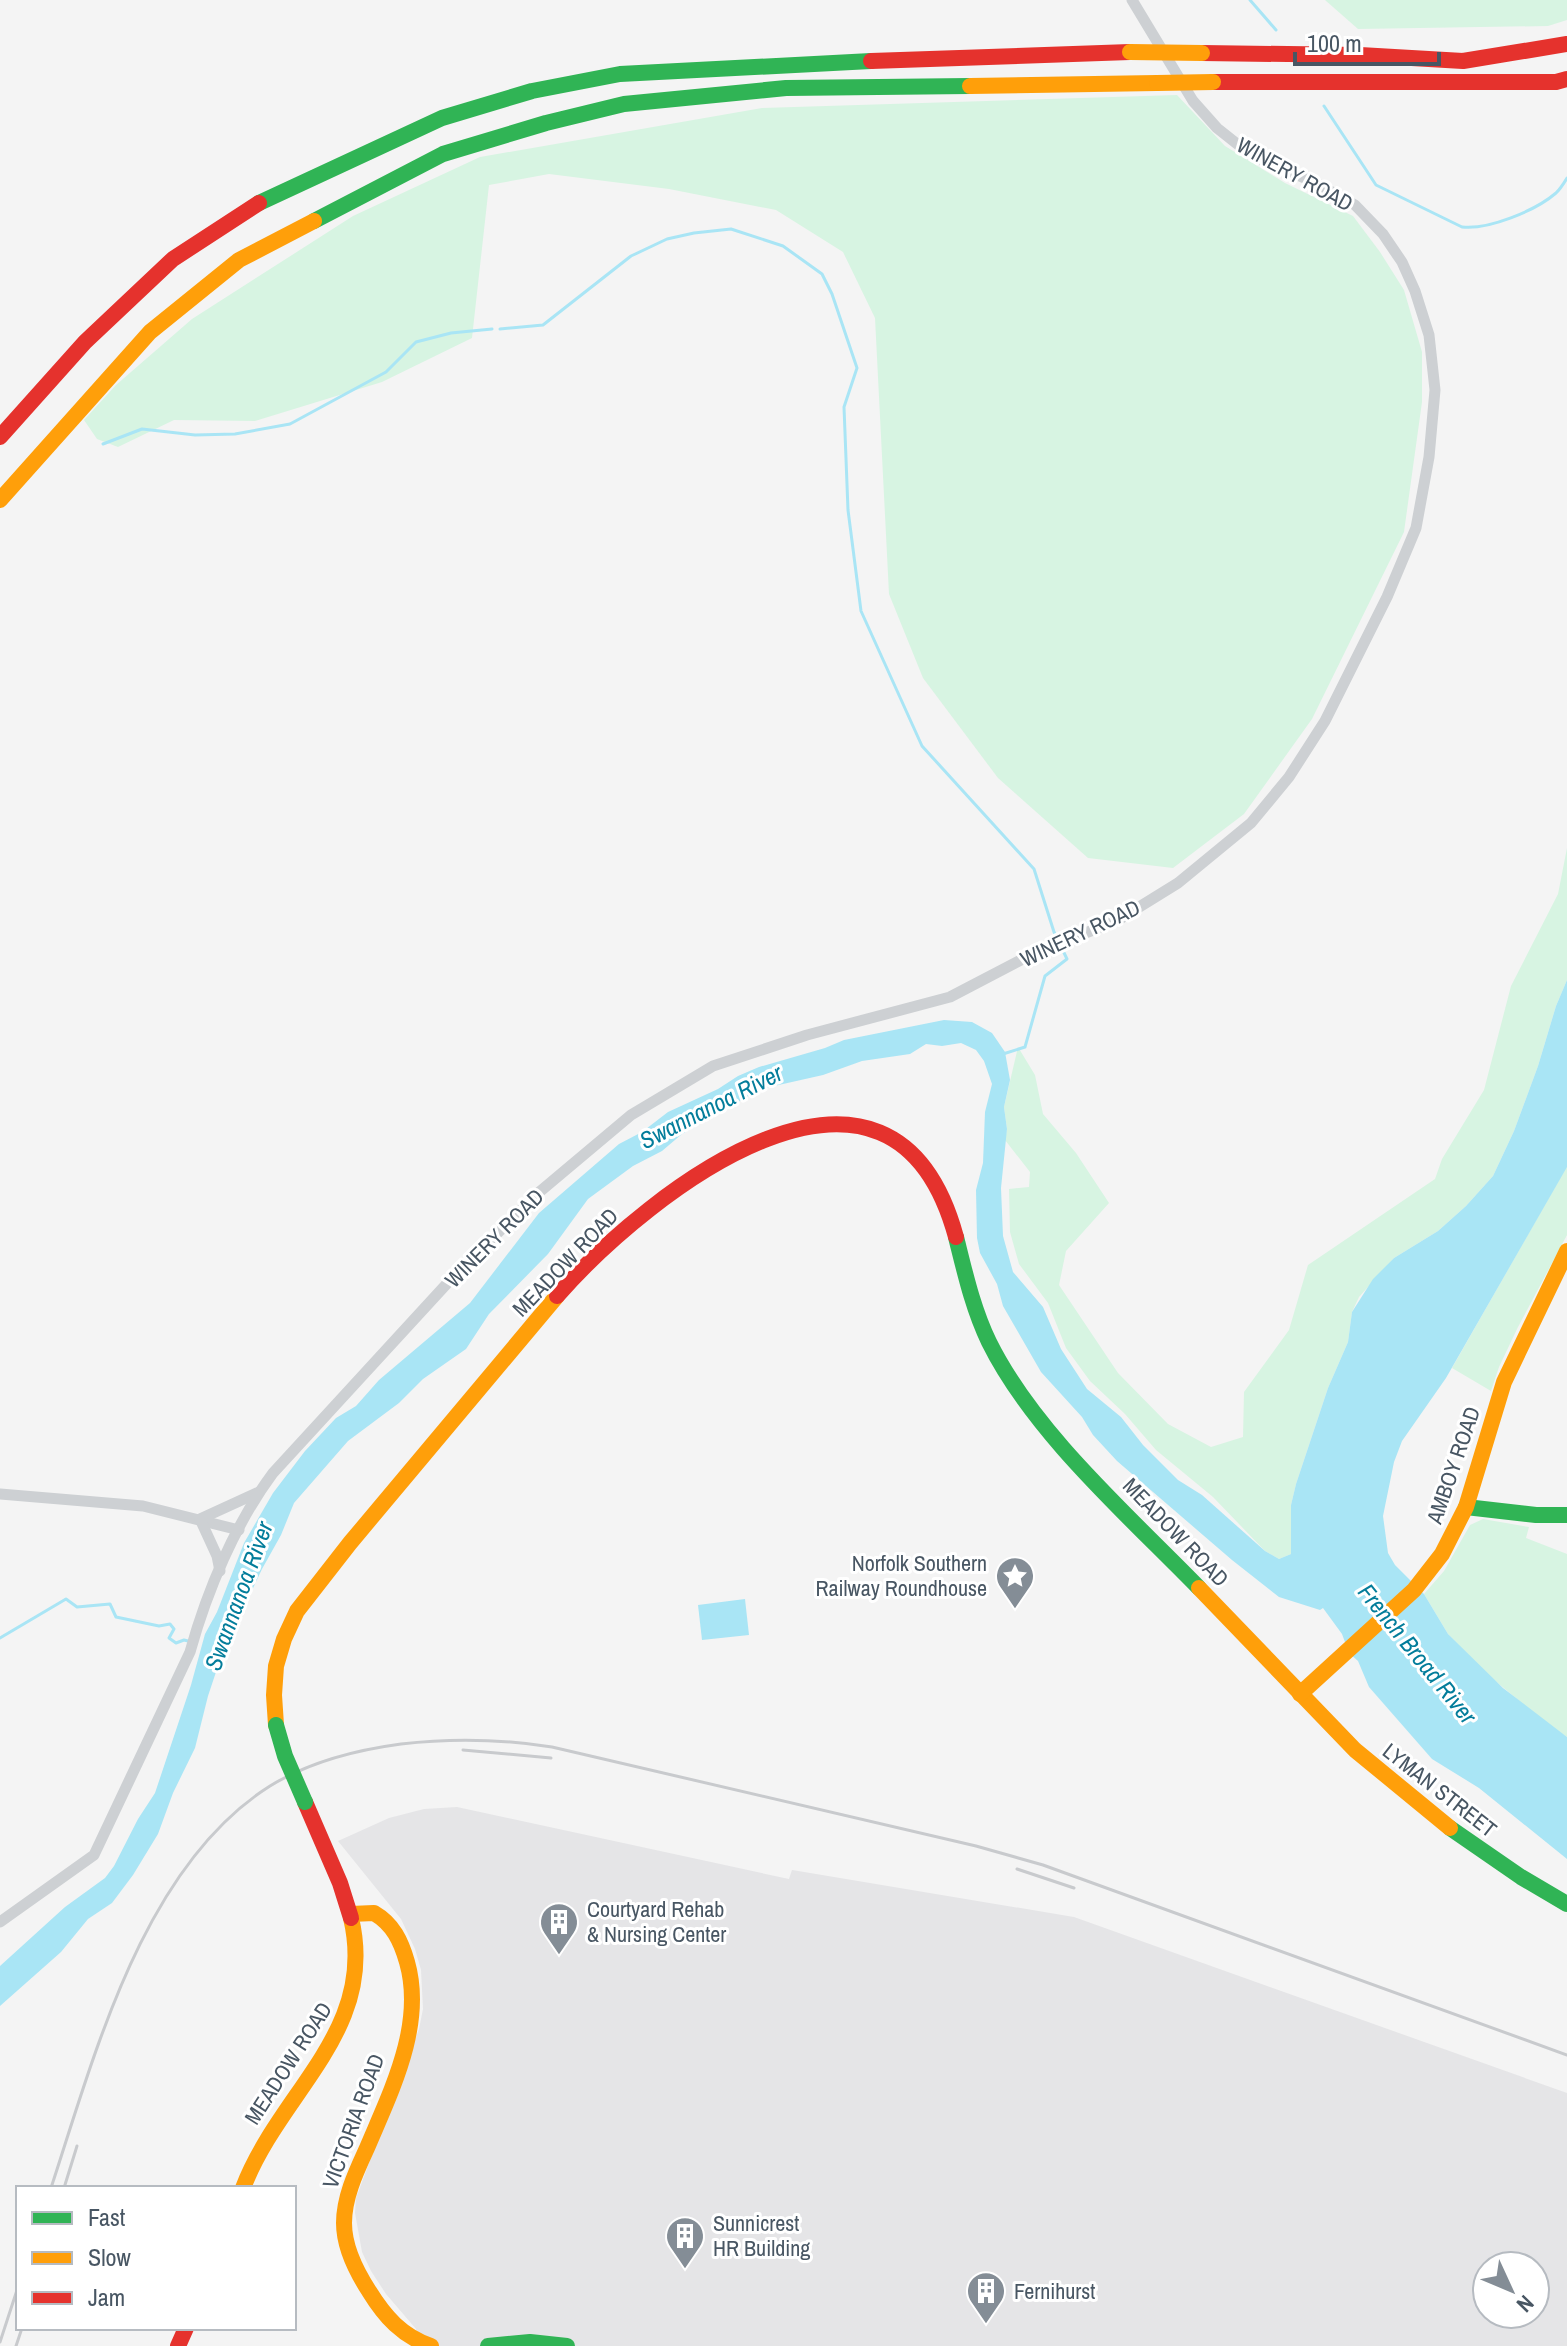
<svg xmlns="http://www.w3.org/2000/svg" width="1567" height="2346" font-family="'Archivo Narrow',sans-serif">
<style>
.education{fill:#e5e5e7;fill-rule:evenodd}
.green{fill:#d7f4e2}
.water{fill:#a9e5f5}
.lines{fill:none;stroke-linecap:round;stroke-linejoin:round}
.stream{stroke:#a9e5f5;stroke-width:3}
.street{stroke:#cdd0d3;stroke-width:11}
.fast{stroke:#30b455;stroke-width:16}
.slow{stroke:#ff9f0a;stroke-width:16}
.jam{stroke:#e5322d;stroke-width:16}
.rail{stroke:#c8cacd;stroke-width:3}
.fast-bridge{stroke:#30b455;stroke-width:16}
.slow-bridge{stroke:#ff9f0a;stroke-width:16}
.labels{text-anchor:middle;stroke-width:6;stroke-linejoin:round;paint-order:stroke}
.street-label{font-size:22px;fill:#485663;stroke:#fff}
.poi-label{font-size:22px;fill:#485663;stroke:#fff;text-anchor:start}
.water-label{font-size:24px;font-style:italic;fill:#037d9b;stroke:#fff}
</style>
<rect width="100%" height="100%" fill="#f4f4f4"/>
<path class="education" d="M457,1807L789,1879L792,1870L1074,1917L1567,2093V2346H422L416,2329L386,2294L371,2271L362,2252L355,2213L356,2198L419,2029L423,2009L421,1970L415,1949L401,1919L338,1841L389,1818L424,1809ZM1487,2266H1535V2314H1487Z"/>
<g class="green">
<polygon points="1325,0 1567,0 1567,20 1548,26 1358,29"/>
<polygon points="1177,95 1225,146 1285,183 1353,216 1380,252 1404,290 1422,352 1422,402 1404,532 1312,719 1244,814 1173,868 1088,858 998,778 923,678 889,594 875,318 843,252 776,210 669,189 549,174 489,185 472,338 382,382 255,421 174,420 118,447 97,439 84,420 116,385 192,319 353,216 480,157 762,108"/>
<polygon points="1567,848 1567,980 1556,1006 1538,1066 1514,1131 1493,1176 1466,1206 1438,1231 1394,1258 1359,1297 1352,1312 1348,1342 1328,1388 1296,1484 1291,1505 1291,1554 1279,1559 1265,1551 1213,1497 1156,1450 1125,1414 1090,1381 1066,1348 1048,1303 1019,1264 1010,1232 1009,1189 1029,1187 1030,1172 1005,1140 1007,1129 1004,1107 1018,1047 1035,1075 1043,1114 1076,1153 1109,1203 1066,1251 1059,1285 1118,1373 1168,1424 1211,1447 1243,1437 1244,1392 1289,1330 1308,1265 1435,1179 1442,1159 1484,1090 1511,986 1558,894"/>
<polygon points="1567,1166 1567,1235 1518,1327 1499,1367 1491,1391 1452,1368"/>
<polygon points="1483,1519 1529,1527 1526,1538 1567,1554 1567,1737 1552,1728 1487,1674 1448,1634 1424,1594 1444,1571 1470,1525"/>
</g>
<g class="water">
<polygon points="1567,980 1567,1167 1446,1378 1402,1441 1394,1462 1383,1516 1388,1553 1395,1565 1424,1594 1448,1634 1503,1688 1567,1737 1567,1859 1479,1788 1432,1759 1369,1687 1358,1661 1349,1653 1342,1634 1323,1608 1320,1610 1279,1597 1232,1560 1117,1461 1093,1435 1082,1417 1041,1372 1003,1306 997,1284 980,1253 977,1238 976,1190 983,1163 985,1112 992,1084 984,1061 976,1050 961,1043 942,1046 926,1044 910,1054 862,1061 823,1075 761,1089 682,1134 662,1151 633,1166 588,1199 548,1254 489,1314 466,1349 423,1379 399,1403 348,1441 294,1503 281,1535 262,1569 222,1654 208,1696 195,1748 173,1793 158,1834 133,1875 112,1903 88,1919 61,1952 0,2006 0,1966 65,1907 105,1878 114,1866 138,1819 155,1793 191,1685 205,1634 217,1612 244,1543 273,1493 305,1451 336,1418 356,1406 379,1380 470,1303 539,1213 619,1144 642,1132 668,1112 718,1089 738,1076 759,1067 825,1048 844,1040 944,1020 972,1022 992,1033 1005,1052 1010,1080 1004,1107 1007,1129 1001,1188 1003,1236 1013,1272 1043,1307 1061,1349 1087,1389 1121,1417 1143,1445 1178,1480 1202,1495 1265,1551 1279,1559 1291,1554 1291,1505 1296,1484 1328,1388 1348,1342 1352,1312 1373,1279 1394,1258 1438,1231 1466,1206 1493,1176 1514,1131 1538,1066 1556,1006"/>
<polygon points="745,1599 749,1635 702,1640 698,1605"/>
</g>
<g class="lines">
<g class="stream">
<polyline points="1250,0 1276,30"/>
<path d="M1324,106L1376,185L1462,227C1488,230 1535,211 1556,193C1560,189 1564,183 1567,178"/>
<polyline points="500,329 543,325 631,256 667,239 694,233 731,229 783,246 822,274 832,294 857,368 844,407 848,510 861,611 922,746 1034,869 1054,932 1067,959 1045,976 1025,1047 1003,1054"/>
<polyline points="103,444 142,429 195,435 235,434 290,424 386,372 416,342 451,333 492,329"/>
<polyline points="0,1638 66,1599 77,1607 110,1604 116,1617 159,1626 170,1624 174,1629 169,1638 176,1643 184,1640 188,1641"/>
</g>
<g class="street">
<polyline points="0,1494 143,1506 239,1530"/>
<polyline points="220,1571 217,1556 200,1519 259,1492"/>
<path d="M0,1922L94,1855L190,1652C207,1591 235,1524 273,1473L453,1277L537,1194L631,1115L713,1066L807,1035L950,997L1042,949L1115,922L1178,883L1251,823L1289,777L1325,721L1387,597L1416,528L1429,457L1435,390L1429,335L1415,291L1402,262L1383,234L1355,205L1316,183L1251,155L1217,128L1193,101L1132,0"/>
</g>
<g class="fast">
<polyline points="259,203 442,118 532,91 620,74 871,61"/>
<polyline points="314,221 443,154 546,123 624,104 786,88 970,86"/>
<path d="M956,1237C965,1273 973,1309 989,1342C1034,1433 1128,1515 1199,1588"/>
<polyline points="1466,1507 1536,1515 1567,1515"/>
<polyline points="1450,1828 1521,1877 1567,1904"/>
<polyline points="488,2346 530,2342 567,2346"/>
</g>
<g class="slow">
<polyline points="970,86 1157,83"/>
<polyline points="0,500 150,332 239,260 314,221"/>
<polyline points="1199,1588 1355,1750 1450,1828"/>
<polyline points="1300,1694 1414,1590 1442,1554 1466,1507 1504,1382 1567,1251"/>
<polyline points="276,1725 274,1695 276,1666 284,1639 297,1611 350,1543 557,1296"/>
<path d="M351,1914L374,1913C393,1924 401,1941 407,1962C425,2025 391,2091 367,2148C356,2172 344,2197 344,2223C344,2248 356,2271 369,2291C385,2317 402,2336 431,2346"/>
<path d="M243,2188C280,2091 378,2031 351,1918"/>
</g>
<g class="jam">
<polyline points="1202,53 1360,55 1463,61 1567,44"/>
<polyline points="871,61 1130,52"/>
<polyline points="1213,82 1556,82 1567,79"/>
<polyline points="0,437 85,342 173,259 259,203"/>
<path d="M557,1296C649,1191 892,1002 956,1237"/>
<polyline points="305,1802 340,1883 351,1918"/>
<polyline points="178,2346 186,2328"/>
</g>
<g class="rail">
<polyline points="463,1750 551,1758"/>
<polyline points="1017,1869 1074,1888"/>
<path d="M51,2188C95,2054 143,1866 270,1786C309,1762 356,1750 401,1744C452,1738 501,1739 552,1747L976,1846L1043,1865L1567,2055"/>
<polyline points="64,2188 77,2146"/>
<polyline points="0,2342 18,2287"/>
<polyline points="16,2346 22,2328"/>
</g>
<polyline class="fast-bridge" points="276,1725 285,1756 305,1802"/>
<g class="slow-bridge">
<polyline points="1130,52 1202,53"/>
<polyline points="1157,83 1213,82"/>
</g>
</g>
<defs>
<g id="sight-pin" transform="scale(2)"><path d="M0 17L-7.5 6A9.5 9.5 0 1 1 7.5 6Z" fill="#848d96" stroke="#fff"/><path d="M0-6L1.8-2.2L6-1.7L2.9 1.2L3.7 5.4L0 3.3L-3.7 5.4L-2.9 1.2L-6-1.7L-1.8-2.2Z" fill="#fff"/></g>
<g id="building-pin" transform="scale(2)"><path d="M0 17L-7.5 6A9.5 9.5 0 1 1 7.5 6Z" fill="#848d96" stroke="#fff"/><path d="M-4-6H4V6H1V3H-1V6H-4ZM-2.5-4.3h1.7v1.8h-1.7ZM.8-4.3h1.7v1.8H.8ZM-2.5-1h1.7V.8h-1.7ZM.8-1h1.7V.8H.8Z" fill="#fff"/></g>
</defs>
<g fill-rule="evenodd">
<use href="#sight-pin" x="1015" y="1576"/>
<use href="#building-pin" x="559" y="1922"/>
<use href="#building-pin" x="685" y="2236"/>
<use href="#building-pin" x="986" y="2291"/>
</g>
<g class="labels">
<g class="street-label">
<text transform="translate(1295 174) rotate(29)" y="8">WINERY ROAD</text>
<text transform="translate(1080 933) rotate(-25)" y="8">WINERY ROAD</text>
<text transform="translate(494 1238) rotate(-45)" y="8">WINERY ROAD</text>
<text transform="translate(565 1262) rotate(-46)" y="8">MEADOW ROAD</text>
<text transform="translate(1453 1465) rotate(-71)" y="8">AMBOY ROAD</text>
<text transform="translate(1176 1532) rotate(46)" y="8">MEADOW ROAD</text>
<text transform="translate(1440 1790) rotate(38)" y="8">LYMAN STREET</text>
<text transform="translate(288 2063) rotate(-57)" y="8">MEADOW ROAD</text>
<text transform="translate(353 2121) rotate(-70)" y="8">VICTORIA ROAD</text>
</g>
<g class="poi-label">
<text x="987" y="1571" text-anchor="end">Norfolk Southern<tspan x="987" dy="25">Railway Roundhouse</tspan></text>
<text x="587" y="1917">Courtyard Rehab<tspan x="587" dy="25">&amp; Nursing Center</tspan></text>
<text x="713" y="2231">Sunnicrest<tspan x="713" dy="25">HR Building</tspan></text>
<text x="1014" y="2299">Fernihurst</text>
</g>
<g class="water-label">
<text transform="translate(711 1107) rotate(-27)" y="8">Swannanoa River</text>
<text transform="translate(239 1596) rotate(-70)" y="8">Swannanoa River</text>
<text transform="translate(1417 1654) rotate(51)" y="8">French Broad River</text>
</g>
</g>
<rect x="16" y="2186" width="280" height="144" fill="#ffffff" stroke="#b6bbc1" stroke-width="2"/>
<rect x="32" y="2212" width="40" height="12" fill="#30b455" stroke="#b6bbc1" stroke-width="2"/>
<text x="88" y="2226" font-size="24" fill="#485663">Fast</text>
<rect x="32" y="2252" width="40" height="12" fill="#ff9f0a" stroke="#b6bbc1" stroke-width="2"/>
<text x="88" y="2266" font-size="24" fill="#485663">Slow</text>
<rect x="32" y="2292" width="40" height="12" fill="#e5322d" stroke="#b6bbc1" stroke-width="2"/>
<text x="88" y="2306" font-size="24" fill="#485663">Jam</text>
<g transform="translate(1511 2290) rotate(134)"><circle r="38" fill="#ffffff" stroke="#b6bbc1" stroke-width="2"/>
<path d="M0-6L14 30L0 20L-14 30Z" fill="#848d96"/>
<text y="-12" font-size="22" font-weight="bold" text-anchor="middle" fill="#485663">N</text>
</g>
<path d="M1295 52v12h144v-12" fill="none" stroke="#485663" stroke-width="4"/>
<text x="1307" y="52" font-size="24" fill="#485663" stroke="#ffffff" stroke-width="6" paint-order="stroke">100 m</text>
</svg>
